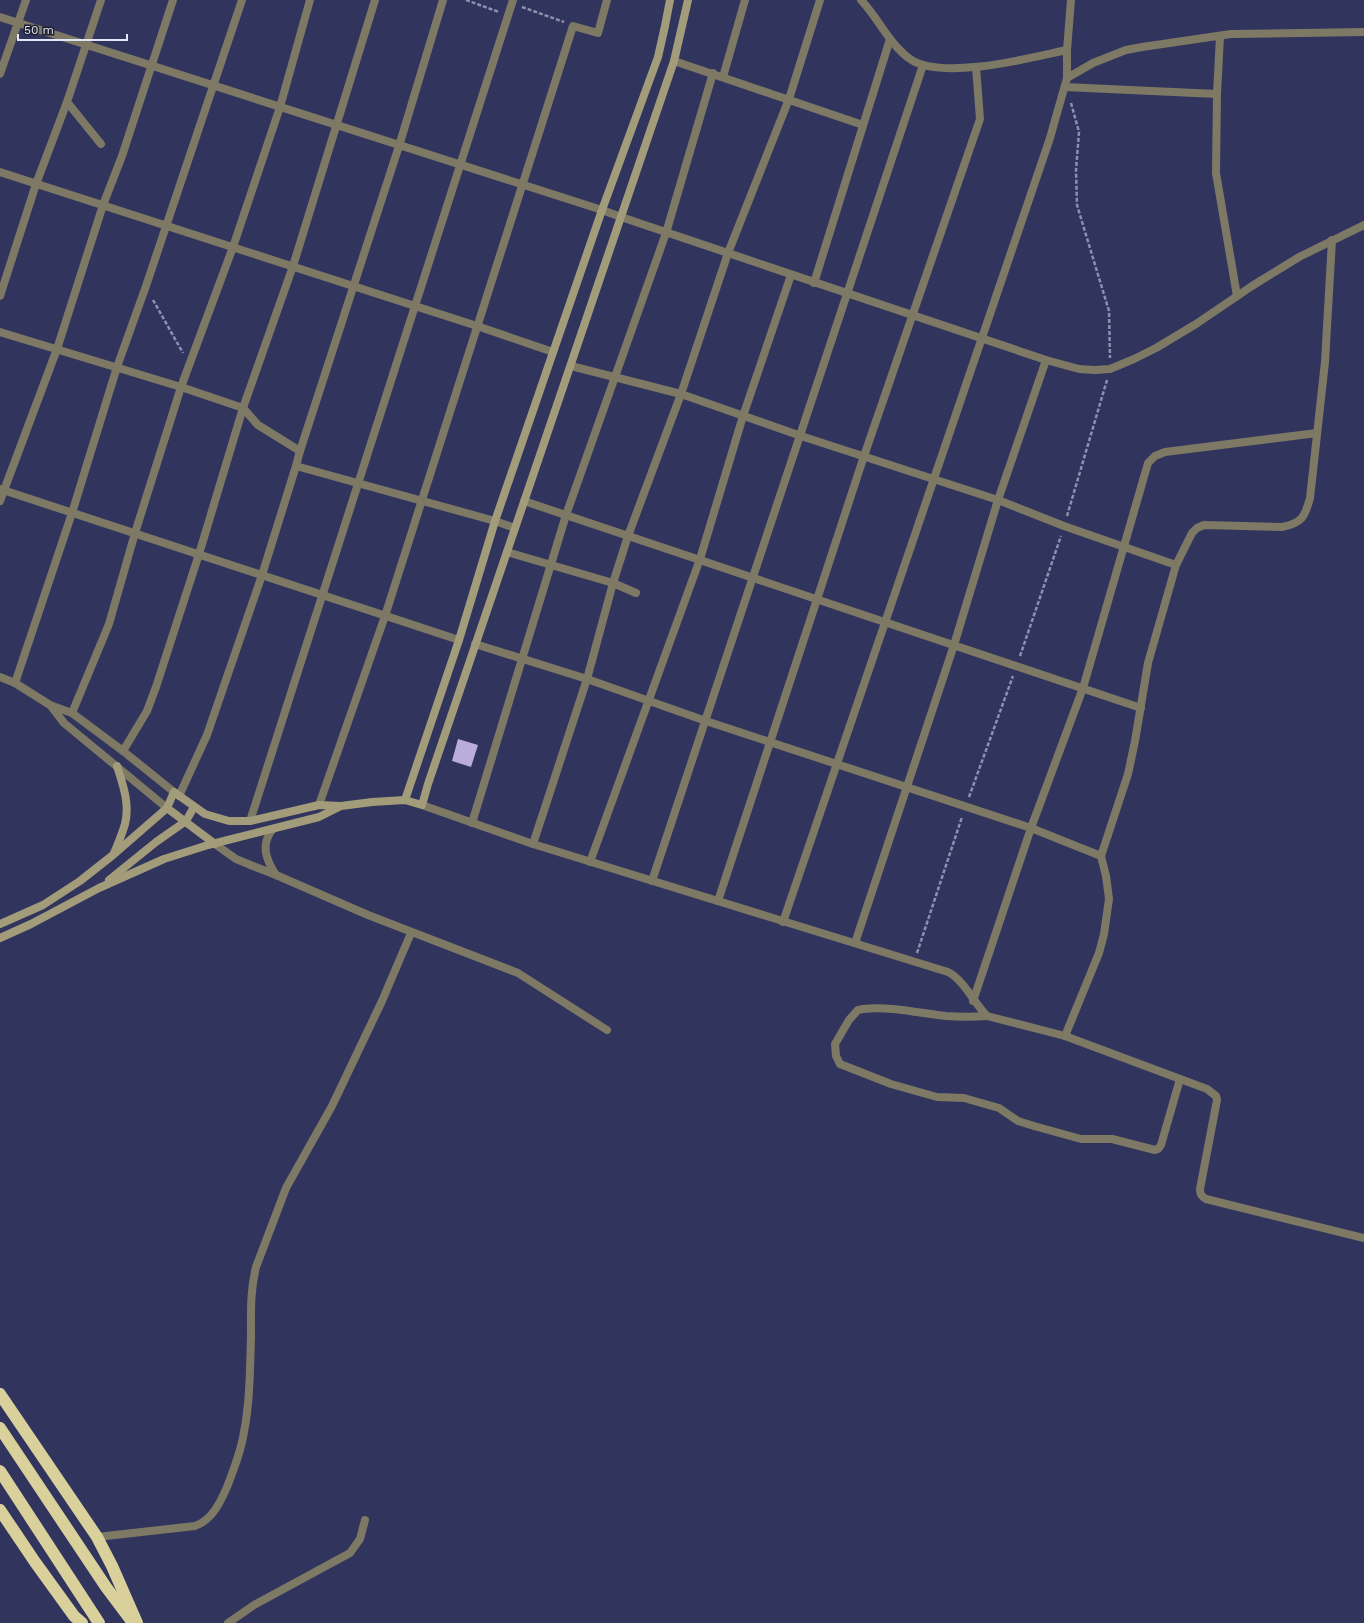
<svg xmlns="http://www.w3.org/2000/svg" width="1364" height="1623" font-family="'Work Sans',sans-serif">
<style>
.building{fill:#baaddd}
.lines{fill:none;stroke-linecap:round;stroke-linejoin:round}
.path{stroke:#8d91af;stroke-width:2.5;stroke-dasharray:4 2;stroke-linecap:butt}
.lane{stroke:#7d7964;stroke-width:8}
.street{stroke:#7d7964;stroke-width:8}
.secondary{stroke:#a39c7b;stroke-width:8}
.highway{stroke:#dad09c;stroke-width:12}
</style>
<rect width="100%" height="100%" fill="#31355d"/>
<polygon class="building" points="458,739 478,745 471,767 452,761"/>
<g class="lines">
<g class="path">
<polyline points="466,0 499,12"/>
<polyline points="522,7 564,22"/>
<polyline points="1071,103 1079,132 1076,170 1077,205 1109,311 1110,358"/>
<polyline points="153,300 183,353"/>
<polyline points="1067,516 1107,380"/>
<polyline points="1020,656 1061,536"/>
<polyline points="969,797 1013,676"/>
<polyline points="917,953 962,817"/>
</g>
<g class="lane">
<polyline points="0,74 26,0"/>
<polyline points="723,77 745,0"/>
<polyline points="1065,87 1217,94"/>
<polyline points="67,102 101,144"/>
<polyline points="814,283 890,39"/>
<polyline points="571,366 681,394 801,436 998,500 1064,526 1176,565"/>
<polyline points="300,451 399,146 443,0"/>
<polyline points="0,501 57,349 103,205 122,156 173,0"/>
<polyline points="507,552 613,583 636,593"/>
<polyline points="475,644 587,679 706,721 1031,828 1101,856"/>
<polyline points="72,713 109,624 135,533 181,387 233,247 280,107 310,0"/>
<polyline points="179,796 207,735 262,575 296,466"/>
<polyline points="319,805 385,616 573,26 598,33 607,0"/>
<polyline points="472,823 566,515 666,233 713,73"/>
<polyline points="533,844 587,679 613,583 628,536 681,394 728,253 789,99 820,0"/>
<polyline points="590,862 700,559 743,416 791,275"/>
<polyline points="652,881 923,65"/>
<polyline points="718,901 864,456 980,119 976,67"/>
<polyline points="855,943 954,645 998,500 1046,360"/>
<polyline points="973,1001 1031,828 1083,688 1148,463 1155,456 1165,452 1317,433"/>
<polyline points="228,1623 254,1605 350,1553 360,1539 365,1520"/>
</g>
<g class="street">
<path d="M861,0C879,19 889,44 910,59C942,81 1030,58 1067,50"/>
<polyline points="0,17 602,210 621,217 1046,360 1079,369 1095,370 1110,369 1134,359 1156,348 1196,324 1252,286 1299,257 1364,225"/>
<polyline points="1220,36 1217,94 1216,173 1237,296"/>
<polyline points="674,61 863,125"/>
<polyline points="1067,78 1093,63 1126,50 1142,47 1231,34 1364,32"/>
<polyline points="0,172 477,326 553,352"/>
<polyline points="0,296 36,184 67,102 101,0"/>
<polyline points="0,332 181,387 243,408 258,425 300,451 296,466 495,521 515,528"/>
<polyline points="0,489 459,640"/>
<polyline points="524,501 1141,708"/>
<polyline points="0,677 15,683 50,705 72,713 123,751 174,792"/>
<polyline points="15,683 72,513 117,367 146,286 242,0"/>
<polyline points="51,706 64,723 167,808"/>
<polyline points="123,751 147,711 156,687 199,554 243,408 293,266 375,0"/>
<path d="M422,805L533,844L948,972C964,980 974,1003 987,1016L1065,1036L1207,1089L1216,1096L1217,1100L1200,1189C1200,1194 1201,1196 1206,1199L1364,1238"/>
<polyline points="250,821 513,0"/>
<path d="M273,829C260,844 266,860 276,875"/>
<polyline points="215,844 236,859 253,866 276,875 368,915 518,973 607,1030"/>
<polyline points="783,922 1050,138 1067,78 1067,50 1071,0"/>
<path d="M987,1016C973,1017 960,1017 946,1016C918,1013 891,1006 863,1009L858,1010L849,1020L835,1044L836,1056L840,1064L891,1084L937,1097L964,1098L999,1108L1018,1121L1034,1126L1081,1139H1112L1155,1150L1158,1149L1161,1145L1180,1079"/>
<path d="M1065,1036L1099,953L1104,934L1109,899L1106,876L1101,856L1128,774L1135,741L1148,663L1176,565L1192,533L1197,528L1204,525L1282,527C1302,523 1305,517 1310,498L1325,362L1332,240"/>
<path d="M97,1537L195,1526C212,1520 220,1503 227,1487C234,1469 241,1451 244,1432C250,1401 250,1368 251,1337C251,1313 250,1291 256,1267L286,1188L332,1106L382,1001L411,933"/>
</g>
<g class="secondary">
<polyline points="405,800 459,640 495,521 602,210 658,57 665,26 670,0"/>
<polyline points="167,808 215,844"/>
<path d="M114,853C118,844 122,834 125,824C130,804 123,785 117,766"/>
<polyline points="109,880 156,842 186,821 194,807"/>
<polyline points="0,924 43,905 80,881 113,855 167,808 174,792 205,814 229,821 250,821 319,805 341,806 372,802 405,800 422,805 428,784 674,61 688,0"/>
<polyline points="0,938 31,924 99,888 164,859 208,845 319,817 339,807"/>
</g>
<g class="highway">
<polyline points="0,1394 97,1537 112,1566 137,1623"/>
<polyline points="0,1428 106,1587 130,1619"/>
<polyline points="0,1471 99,1623"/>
<polyline points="0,1510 35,1562 74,1616 82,1623"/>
</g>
</g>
<path d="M18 34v6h109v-6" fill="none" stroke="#e3e6fb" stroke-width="2"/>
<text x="24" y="34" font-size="12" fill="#e3e6fb" stroke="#1d1f31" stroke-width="3" paint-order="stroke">50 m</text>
</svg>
